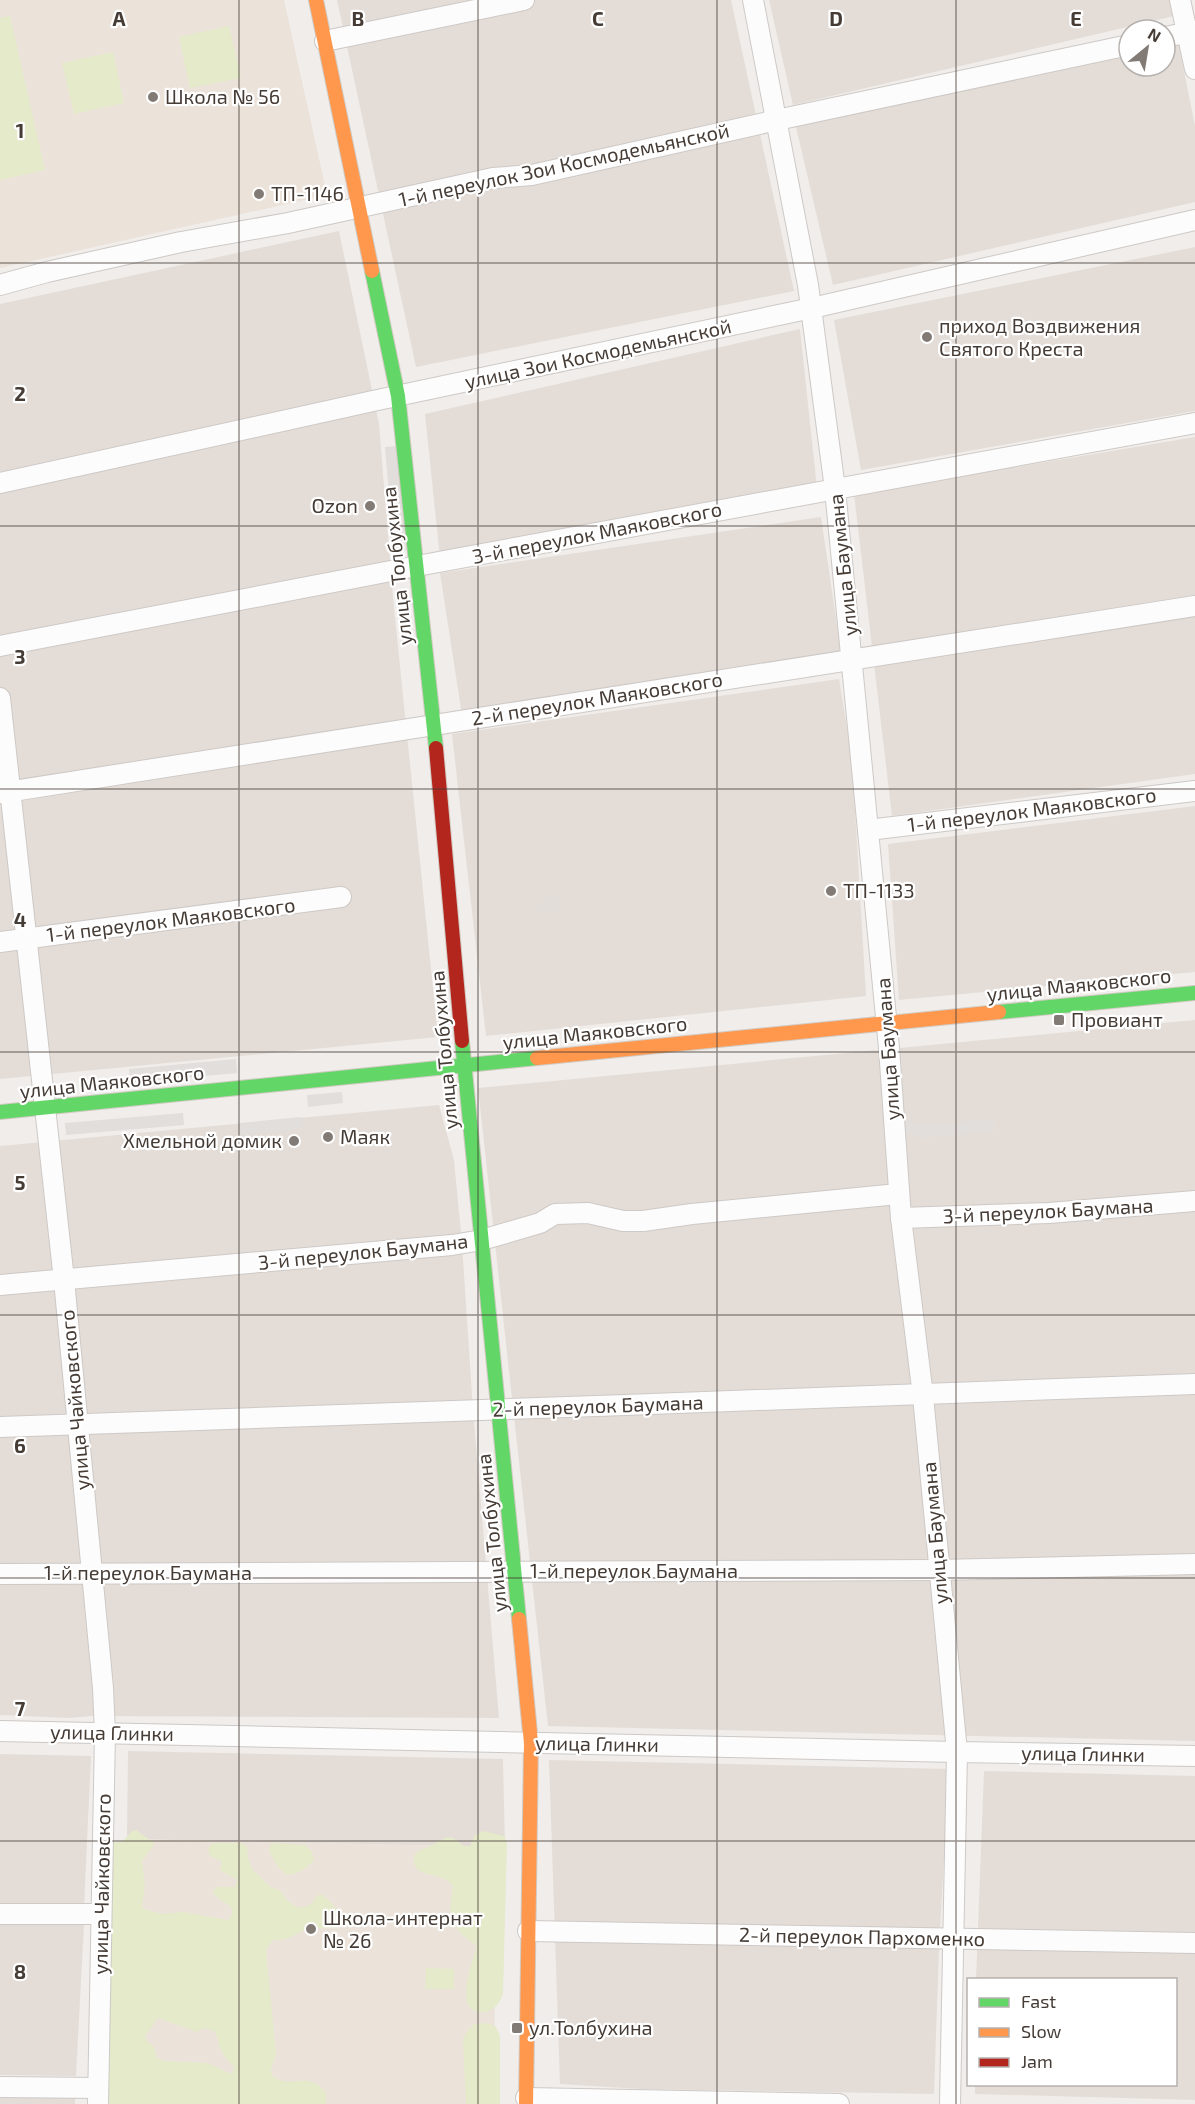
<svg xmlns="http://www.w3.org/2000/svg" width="1195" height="2104" font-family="'Exo 2',sans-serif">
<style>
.residential{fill:#e4ddd7}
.industrial{fill:#e2ddd9}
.education{fill:#ebe2d9}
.green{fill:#e4eaca;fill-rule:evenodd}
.parking{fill:#e2dedb}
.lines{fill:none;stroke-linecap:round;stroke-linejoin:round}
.street-casing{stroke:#cdc9c6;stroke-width:22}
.fast-casing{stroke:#d1cac2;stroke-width:16}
.slow-casing{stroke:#d1cac2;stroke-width:16}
.jam-casing{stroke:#d1cac2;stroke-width:16}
.street{stroke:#fdfcfc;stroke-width:20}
.fast{stroke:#63d668;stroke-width:14}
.slow{stroke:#ff974d;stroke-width:14}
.jam{stroke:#b3261e;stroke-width:14}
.grid{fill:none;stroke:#463c36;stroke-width:1.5;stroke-opacity:0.55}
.poi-dot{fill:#827a75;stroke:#fff;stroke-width:2}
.labels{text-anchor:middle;stroke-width:4.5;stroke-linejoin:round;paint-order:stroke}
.poi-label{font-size:20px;fill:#463c36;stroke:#fff;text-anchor:start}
.street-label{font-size:20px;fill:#463c36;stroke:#fff}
.grid-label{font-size:20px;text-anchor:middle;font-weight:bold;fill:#463c36;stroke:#fff;stroke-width:4.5;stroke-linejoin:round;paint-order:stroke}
</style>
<rect width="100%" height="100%" fill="#f0edea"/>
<g class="residential">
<polygon points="337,0 731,0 794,291 416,367"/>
<polygon points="769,0 1170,0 1174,16 793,105"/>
<polygon points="1178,41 1195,126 1195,202 833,285 795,123 1129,52 1129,66 1165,66 1165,44"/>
<polygon points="339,231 379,424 393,598 438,1037 0,1079 0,304"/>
<polygon points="1195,247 1195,411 861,470 834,320"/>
<polygon points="800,329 817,488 440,558 425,414"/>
<polygon points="1195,437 1195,774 892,816 854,494"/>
<polygon points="821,517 842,659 462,715 440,573"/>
<polygon points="839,679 852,758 866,996 486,1036 452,734"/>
<polygon points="1195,806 1195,972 899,1000 888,844"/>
<polygon points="1195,1020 1195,1741 548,1726 478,1088"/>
<polygon points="439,1105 454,1160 462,1244 473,1410 499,1718 92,1716 68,1718 0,1715 0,1146"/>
<polygon points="128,1751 503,1759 505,1847 127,1839"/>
<polygon points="0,1754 91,1756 84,1907 0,1905"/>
<polygon points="549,1760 949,1769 939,1948 934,2094 641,2089 560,2084"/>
<polygon points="984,1771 1195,1776 1195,2100 975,2094 975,2084 1176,2084 1176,1980 976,1979"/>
<polygon points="0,1923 84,1924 76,2076 0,2075"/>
<polygon points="0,2097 75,2098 75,2104 0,2104"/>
</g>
<polygon class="industrial" points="561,897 562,912 539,914 537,899"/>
<g class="education">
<polygon points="0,0 284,0 327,195 0,268"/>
<polygon points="127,1839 498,1847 493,2104 123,2104"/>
</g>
<g class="green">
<polygon points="10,16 45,170 0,180 0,18"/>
<polygon points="229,26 241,78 190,88 179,37"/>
<polygon points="113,52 124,103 74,114 62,63"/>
<path d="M136,1830L153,1842L154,1845L142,1861L145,1887L142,1906L144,1909L161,1914L183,1912L228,1920C242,1904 218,1904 213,1892L216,1887H235L237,1880L220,1870L222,1861L211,1857L208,1851L210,1845L214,1843H241L247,1847L248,1858L252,1869L270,1887L280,1890C285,1899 297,1913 309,1905C314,1902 315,1897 320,1894C327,1897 332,1904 338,1910C361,1934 320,1926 309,1929C295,1933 290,1941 273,1940L266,1950L276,2054L271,2070L272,2075C289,2092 307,2068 326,2093V2104H100L112,1843L123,1841L132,1831ZM158,2018L197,2032L204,2028L214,2031C219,2039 218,2043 221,2050C224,2057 229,2062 234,2067L233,2073H229L207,2063L164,2061L157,2058L154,2047L146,2040L145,2036Z"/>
<path d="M484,1831L504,1836L507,1842L503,1993C499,2011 478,2021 467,2003C464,1982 471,1966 477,1946L461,1934L457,1928L450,1909L453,1887C442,1868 418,1883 413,1859L416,1853L447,1837L453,1838L464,1846H470L475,1835Z"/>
<path d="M273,1843L305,1845L312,1852L314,1860C308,1868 297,1875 287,1875L278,1867L269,1851L270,1846Z"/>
<polygon points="426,1968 454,1969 454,1989 425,1989"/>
<polygon points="488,2023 496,2027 500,2036 500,2104 466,2104 463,2039 468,2030 474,2024"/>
</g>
<g class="parking">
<polygon points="398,446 406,550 394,551 385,447"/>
<polygon points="236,1059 237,1073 130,1083 129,1069"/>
<polygon points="342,1092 343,1103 308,1107 307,1095"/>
<polygon points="183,1113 184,1125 66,1135 65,1123"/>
<polygon points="301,1117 303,1129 241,1135 240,1123"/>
<polygon points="896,1117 922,1125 994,1119 995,1131 922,1138 896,1129"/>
</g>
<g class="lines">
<g class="street-casing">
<g id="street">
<polyline points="753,0 808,285 835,489 889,1048 901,1218 923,1396 957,1752 950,2104"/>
<polyline points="1180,0 1195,69"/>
<polyline points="1165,37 1195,31"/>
<polyline points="325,41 524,0"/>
<polyline points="0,285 47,272 181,242 288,223 493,178 532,175 777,120 1129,45"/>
<polyline points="0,483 373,401 812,308 1195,220"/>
<polyline points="0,646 417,566 1195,423"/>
<polyline points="0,698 64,1280 103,1688 105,1733 98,2104"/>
<polyline points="0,793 1195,606"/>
<polyline points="868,830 1195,791"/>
<polyline points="0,942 341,897"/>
<polyline points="901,1218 1049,1213 1195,1201"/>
<polyline points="0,1285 452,1245 482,1240 540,1223 555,1214 588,1213 623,1221 643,1221 692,1214 898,1194"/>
<path d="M0,1427C398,1410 797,1402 1195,1384"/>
<polyline points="0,1574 938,1570 1195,1564"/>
<polyline points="0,1731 957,1752 1195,1756"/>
<polyline points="0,1914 101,1914"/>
<polyline points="528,1931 1195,1943"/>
<polyline points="0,2087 98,2088"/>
<polyline points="526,2098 839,2104"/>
</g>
</g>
<g class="fast-casing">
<g id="fast">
<polyline points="372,271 398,396 436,748"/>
<polyline points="999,1012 1195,993"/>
<polyline points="462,1041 519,1619"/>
<polyline points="0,1112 537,1058"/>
</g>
</g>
<g class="slow-casing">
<g id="slow">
<polyline points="316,0 372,271"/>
<polyline points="537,1058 999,1012"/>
<polyline points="519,1619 531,1743 526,2104"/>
</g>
</g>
<g class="jam-casing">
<polyline id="jam" points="436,748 462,1041"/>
</g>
<use href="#street" class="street"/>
<use href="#fast" class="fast"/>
<use href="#slow" class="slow"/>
<use href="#jam" class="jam"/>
</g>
<path class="grid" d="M239,0V2104M478,0V2104M717,0V2104M956,0V2104M0,263H1195M0,526H1195M0,789H1195M0,1052H1195M0,1315H1195M0,1578H1195M0,1841H1195"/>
<g class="poi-dot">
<circle cx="153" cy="97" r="6"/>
<circle cx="259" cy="194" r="6"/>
<circle cx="927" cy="337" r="6"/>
<circle cx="370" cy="506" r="6"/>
<circle cx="831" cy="891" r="6"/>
<rect x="1053" y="1014" width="12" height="12" rx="3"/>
<circle cx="328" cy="1137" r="6"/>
<circle cx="294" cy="1141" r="6"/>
<circle cx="311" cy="1929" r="6"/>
<rect x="511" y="2022" width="12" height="12" rx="3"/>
</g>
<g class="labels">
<g class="poi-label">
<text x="165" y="104">Школа № 56</text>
<text x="271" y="201">ТП-1146</text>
<text x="939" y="333">приход Воздвижения<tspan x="939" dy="23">Святого Креста</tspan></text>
<text x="358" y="513" text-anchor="end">Ozon</text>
<text x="843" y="898">ТП-1133</text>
<text x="1071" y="1027">Провиант</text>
<text x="340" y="1144">Маяк</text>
<text x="282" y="1148" text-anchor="end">Хмельной домик</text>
<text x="323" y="1925">Школа-интернат<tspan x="323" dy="23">№ 26</tspan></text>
<text x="529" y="2035">ул.Толбухина</text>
</g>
<g class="street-label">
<text transform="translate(564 165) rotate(-12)" y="7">1-й переулок Зои Космодемьянской</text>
<text transform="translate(598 354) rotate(-12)" y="7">улица Зои Космодемьянской</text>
<text transform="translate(597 533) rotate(-11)" y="7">3-й переулок Маяковского</text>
<text transform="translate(843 565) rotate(-96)" y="7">улица Баумана</text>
<text transform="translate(397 566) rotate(-96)" y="7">улица Толбухина</text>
<text transform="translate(597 699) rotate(-9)" y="7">2-й переулок Маяковского</text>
<text transform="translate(1032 810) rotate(-7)" y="7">1-й переулок Маяковского</text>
<text transform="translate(171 920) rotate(-7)" y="7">1-й переулок Маяковского</text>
<text transform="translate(1079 985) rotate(-6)" y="7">улица Маяковского</text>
<text transform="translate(595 1033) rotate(-6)" y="7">улица Маяковского</text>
<text transform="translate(888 1049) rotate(-94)" y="7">улица Баумана</text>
<text transform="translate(444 1050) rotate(-95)" y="7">улица Толбухина</text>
<text transform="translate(112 1082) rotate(-6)" y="7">улица Маяковского</text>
<text transform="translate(1048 1211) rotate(-3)" y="7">3-й переулок Баумана</text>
<text transform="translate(363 1252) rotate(-6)" y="7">3-й переулок Баумана</text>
<text transform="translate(75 1400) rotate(-95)" y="7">улица Чайковского</text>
<text transform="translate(598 1406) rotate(-2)" y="7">2-й переулок Баумана</text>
<text transform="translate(492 1533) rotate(-96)" y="7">улица Толбухина</text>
<text transform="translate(935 1533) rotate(-95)" y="7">улица Баумана</text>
<text x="634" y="1578">1-й переулок Баумана</text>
<text x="148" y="1580">1-й переулок Баумана</text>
<text transform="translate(112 1733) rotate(1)" y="7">улица Глинки</text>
<text transform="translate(597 1744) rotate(1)" y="7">улица Глинки</text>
<text transform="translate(1083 1754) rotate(1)" y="7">улица Глинки</text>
<text transform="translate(102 1884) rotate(-89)" y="7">улица Чайковского</text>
<text transform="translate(862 1937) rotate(1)" y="7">2-й переулок Пархоменко</text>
</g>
</g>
<g class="grid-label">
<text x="119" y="26">A</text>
<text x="358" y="26">B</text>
<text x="598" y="26">C</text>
<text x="836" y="26">D</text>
<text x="1076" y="26">E</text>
<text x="20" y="138">1</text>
<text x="20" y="401">2</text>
<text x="20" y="664">3</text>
<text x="20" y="927">4</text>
<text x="20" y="1190">5</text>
<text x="20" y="1453">6</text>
<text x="20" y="1716">7</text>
<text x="20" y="1979">8</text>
</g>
<rect x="967" y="1978" width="210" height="108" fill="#ffffff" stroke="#b5b1af" stroke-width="1.5"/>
<rect x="979" y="1998" width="30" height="9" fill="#63d668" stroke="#b5b1af" stroke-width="1.5"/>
<text x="1021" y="2008" font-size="18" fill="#463c36">Fast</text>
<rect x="979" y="2028" width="30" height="9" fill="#ff974d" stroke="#b5b1af" stroke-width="1.5"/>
<text x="1021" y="2038" font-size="18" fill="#463c36">Slow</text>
<rect x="979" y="2058" width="30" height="9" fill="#b3261e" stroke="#b5b1af" stroke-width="1.5"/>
<text x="1021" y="2068" font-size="18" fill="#463c36">Jam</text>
<g transform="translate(1147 48) rotate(30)"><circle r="28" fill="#ffffff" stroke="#b5b1af" stroke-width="1.5"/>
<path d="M0-4.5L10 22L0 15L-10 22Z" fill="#827a75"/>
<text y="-9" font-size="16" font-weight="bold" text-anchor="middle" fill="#463c36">N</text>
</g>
</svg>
